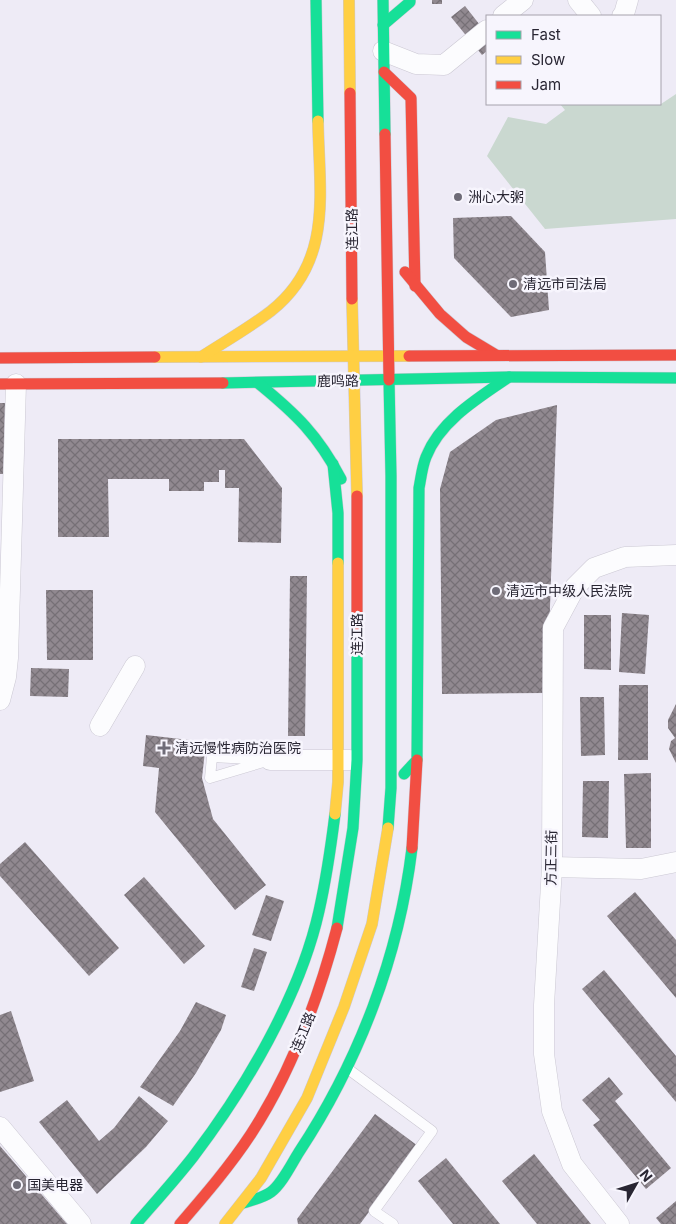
<svg xmlns="http://www.w3.org/2000/svg" width="676" height="1224" font-family="Inter,'Noto Sans SC',sans-serif">
<style>
.park{fill:#cad8d0}
.building{fill:url(#building-cross-hatch)}
.lines{fill:none;stroke-linecap:round;stroke-linejoin:round}
.lane-casing{stroke:#cbc8d3;stroke-width:11}
.street-casing{stroke:#cbc8d3;stroke-width:21}
.fast-casing{stroke:#cbc8d3;stroke-width:12}
.slow-casing{stroke:#cbc8d3;stroke-width:12}
.jam-casing{stroke:#cbc8d3;stroke-width:12}
.lane{stroke:#fcfcfe;stroke-width:10}
.street{stroke:#fcfcfe;stroke-width:20}
.fast{stroke:#16e098;stroke-width:11}
.slow{stroke:#ffcf43;stroke-width:11}
.jam{stroke:#f24e42;stroke-width:11}
.poi-dot{fill:#6e6b77;stroke:#f7f5fd;stroke-width:2}
.labels{text-anchor:middle;stroke-width:5;stroke-linejoin:round;paint-order:stroke}
.poi-label{font-size:14px;fill:#292633;stroke:#f7f5fd;text-anchor:start}
.street-label{font-size:14px;fill:#292633;stroke:#f7f5fd}
</style>
<defs>
<pattern id="building-cross-hatch" width="8" height="8" patternUnits="userSpaceOnUse" patternTransform="scale(1.25)"><rect width="8" height="8" fill="#918990"/><path d="M0 0l8 8M0 8l8-8" fill="none" stroke="#767076"/></pattern>
</defs>
<rect width="100%" height="100%" fill="#eeebf6"/>
<polygon class="park" points="676,94 676,219 545,229 487,156 508,117 546,124 565,110 560,104 661,104"/>
<g class="building">
<rect x="432" y="0" width="10" height="4"/>
<polygon points="465,6 487,34 487,51 482,55 451,17"/>
<polygon points="511,216 545,252 549,310 511,317 454,258 453,218"/>
<polygon points="0,403 5,403 4,474 0,474"/>
<polygon points="557,405 547,693 442,694 440,489 450,452 496,420"/>
<polygon points="58,439 244,439 282,488 281,543 238,542 239,488 225,488 225,470 219,470 219,482 204,482 204,491 169,491 169,479 108,479 109,537 58,537"/>
<polygon points="290,576 307,576 305,736 288,736"/>
<polygon points="46,590 93,590 93,660 47,660"/>
<polygon points="622,613 649,615 645,674 619,672"/>
<polygon points="584,615 611,615 611,670 584,669"/>
<polygon points="31,668 69,669 68,697 30,696"/>
<polygon points="619,685 648,685 648,760 618,760"/>
<polygon points="580,697 604,697 605,755 581,756"/>
<polygon points="676,704 676,763 669,749 671,741 675,738 668,728 668,720"/>
<polygon points="146,735 206,742 202,778 213,819 266,885 235,910 155,812 159,768 143,766"/>
<polygon points="651,773 651,848 626,848 624,774"/>
<polygon points="583,781 609,781 608,838 582,837"/>
<polygon points="25,842 119,948 89,976 0,876 0,864"/>
<polygon points="144,877 205,946 184,964 124,895"/>
<polygon points="635,892 676,940 676,998 607,916"/>
<polygon points="266,895 284,901 271,941 252,935"/>
<polygon points="254,948 267,952 254,991 241,987"/>
<polygon points="604,970 676,1056 676,1102 582,989"/>
<polygon points="196,1002 226,1015 221,1030 196,1073 173,1106 140,1087 180,1031"/>
<polygon points="11,1011 34,1081 0,1092 0,1015"/>
<polygon points="609,1077 623,1094 615,1101 671,1168 646,1189 593,1125 600,1120 582,1100"/>
<polygon points="139,1096 168,1121 146,1147 97,1194 39,1122 67,1100 99,1141 114,1128"/>
<polygon points="375,1114 418,1146 360,1224 298,1224 297,1219"/>
<polygon points="0,1146 67,1224 0,1224"/>
<polygon points="534,1154 591,1224 537,1224 502,1181"/>
<polygon points="446,1158 500,1224 453,1224 418,1181"/>
<polygon points="676,1201 676,1224 661,1224 656,1218"/>
</g>
<g class="lines">
<g class="lane-casing">
<g id="lane">
<polygon points="212,757 270,760 210,778"/>
<polyline points="348,1069 432,1131 374,1211 393,1224"/>
</g>
</g>
<g class="street-casing">
<g id="street">
<polyline points="578,0 591,16"/>
<polyline points="503,16 523,0"/>
<polyline points="622,16 624,14 628,0"/>
<polyline points="383,51 416,64 444,65 487,30"/>
<polyline points="0,700 6,677 8,658 16,384"/>
<polyline points="100,726 135,666"/>
<polyline points="270,760 350,760"/>
<polyline points="552,867 641,869 676,862"/>
<polyline points="0,1127 81,1224"/>
<polyline points="619,1224 572,1164 552,1111 544,1054 544,1005 552,867 553,628 575,587 594,568 625,557 676,555"/>
</g>
</g>
<g class="fast-casing">
<g id="fast">
<polyline points="316,0 318,121"/>
<polyline points="383,0 385,134"/>
<polyline points="383,25 410,2 410,0"/>
<polyline points="223,383 509,377 676,378"/>
<path d="M258,383C296,414 318,435 341,479"/>
<polyline points="333,464 338,513 338,563"/>
<path d="M404,774L417,760L419,488C421,478 422,467 426,457C440,421 478,398 509,377"/>
<polyline points="388,828 391,788 391,476 389,380"/>
<polyline points="337,928 353,828 357,760 357,649"/>
<path d="M243,1203C252,1200 263,1198 271,1192C282,1184 292,1163 299,1152C359,1061 399,956 412,848"/>
<path d="M136,1224C155,1202 175,1180 193,1157C245,1089 300,996 319,911C326,880 331,846 335,814"/>
</g>
</g>
<g class="slow-casing">
<g id="slow">
<polyline points="349,0 350,93"/>
<polyline points="352,299 357,496"/>
<polyline points="155,357 409,356"/>
<path d="M201,357C224,342 249,328 271,311C334,261 319,192 318,121"/>
<polyline points="335,814 338,782 338,563"/>
<polyline points="225,1224 261,1178 307,1098 344,1007 372,924 388,828"/>
</g>
</g>
<g class="jam-casing">
<g id="jam">
<polyline points="384,72 411,98 415,286"/>
<polyline points="350,93 352,299"/>
<polyline points="385,134 389,380"/>
<polyline points="405,272 440,314 466,337 496,355"/>
<polyline points="409,356 676,355"/>
<polyline points="0,358 155,357"/>
<polyline points="0,384 223,383"/>
<polyline points="357,496 357,649"/>
<polyline points="412,848 417,760"/>
<path d="M180,1224C205,1195 230,1166 251,1134C292,1071 318,1000 337,928"/>
</g>
</g>
<use href="#lane" class="lane"/>
<use href="#street" class="street"/>
<use href="#fast" class="fast"/>
<use href="#slow" class="slow"/>
<use href="#jam" class="jam"/>
</g>
<g class="poi-dot">
<circle cx="458" cy="197" r="5"/>
<circle cx="513" cy="284" r="5"/>
<circle cx="496" cy="591" r="5"/>
<path d="M161.5 740.5h5v5h5v5h-5v5h-5v-5h-5v-5h5z"/>
<circle cx="17" cy="1185" r="5"/>
</g>
<g class="labels">
<g class="poi-label">
<text x="468" y="202">洲心大粥</text>
<text x="523" y="289">清远市司法局</text>
<text x="506" y="596">清远市中级人民法院</text>
<text x="175" y="753">清远慢性病防治医院</text>
<text x="27" y="1190">国美电器</text>
</g>
<g class="street-label">
<text transform="translate(352 229) rotate(-91)" y="5">连江路</text>
<text transform="translate(338 381) rotate(-1)" y="5">鹿鸣路</text>
<text transform="translate(357 634) rotate(-90)" y="5">连江路</text>
<text transform="translate(551 858) rotate(-89)" y="5">方正三街</text>
<text transform="translate(303 1032) rotate(-68)" y="5">连江路</text>
</g>
</g>
<rect x="486" y="15" width="175" height="90" fill="#f7f5fd" stroke="#a5a2ac"/>
<rect x="496" y="31" width="25" height="8" fill="#16e098" stroke="#a5a2ac"/>
<text x="531" y="40" font-size="15" fill="#292633">Fast</text>
<rect x="496" y="56" width="25" height="8" fill="#ffcf43" stroke="#a5a2ac"/>
<text x="531" y="65" font-size="15" fill="#292633">Slow</text>
<rect x="496" y="81" width="25" height="8" fill="#f24e42" stroke="#a5a2ac"/>
<text x="531" y="90" font-size="15" fill="#292633">Jam</text>
<g transform="translate(636 1184) rotate(51)" stroke="#f7f5fd" stroke-width="4" paint-order="stroke">
<path d="M0-4L9 19L0 12L-9 19Z" fill="#292633"/>
<text y="-8" font-size="14" font-weight="bold" text-anchor="middle" fill="#292633">N</text>
</g>
</svg>
